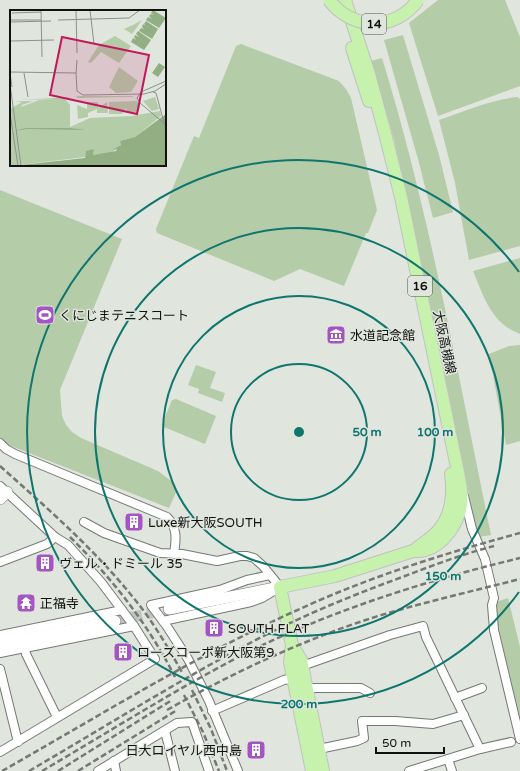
<svg xmlns="http://www.w3.org/2000/svg" width="520" height="771" font-family="'Varela Round','Noto Sans JP',sans-serif">
<style>
.green{fill:#b4cca8}
.lines{fill:none;stroke-linecap:round;stroke-linejoin:round}
.secondary-tunnel{stroke:#c1c5bf;stroke-width:11;stroke-dasharray:11 5.5;stroke-linecap:butt}
.street-casing{stroke:#757973;stroke-width:10}
.secondary-casing{stroke:#757973;stroke-width:12}
.primary-casing{stroke:#c1c1c1;stroke-width:14}
.street{stroke:#fff;stroke-width:8}
.secondary{stroke:#fff;stroke-width:11}
.primary{stroke:#c6f2ad;stroke-width:12}
.rail{stroke:#757873;stroke-width:2.5;stroke-dasharray:6 3;stroke-linecap:butt}
.primary-bridge-casing{stroke:#c1c1c1;stroke-width:14;stroke-linecap:butt}
.primary-bridge{stroke:#c6f2ad;stroke-width:12}
.ring{fill:none;stroke:#0f766e;stroke-width:2}
.labels{text-anchor:middle;stroke-width:3;stroke-linejoin:round;paint-order:stroke}
.shield{fill:#e0e5de;stroke:#4f514e;stroke-width:1}
.shield-label{font-size:12px;font-weight:bold;fill:#111210}
.poi-label{font-size:13px;fill:#111210;stroke:#e0e5de;text-anchor:start}
.street-label{font-size:13px;fill:#111210;stroke:#e0e5de}
.inset-road{fill:none;stroke:#8d918c;stroke-width:1}
.view{fill:#c2185b;fill-opacity:0.15;stroke:#c2185b;stroke-width:2}
.inset-edge{fill:none;stroke:#111210;stroke-width:2}
.centre{fill:#0f766e;stroke:#e0e5de;stroke-width:2}
.ring-label{font-size:12px;text-anchor:middle;font-weight:bold;fill:#0f766e;stroke:#e0e5de;stroke-width:3;stroke-linejoin:round;paint-order:stroke}
</style>
<rect width="100%" height="100%" fill="#e0e5de"/>
<g class="green">
<polygon points="438,0 505,0 520,37 520,86 438,116 409,23"/>
<polygon points="403,35 439,155 453,212 433,218 418,159 384,40"/>
<polygon points="241,44 339,81 346,89 351,98 377,210 368,233 366,233 344,286 300,269 274,281 157,233 156,229 194,136 199,138 236,46"/>
<path d="M382,58C430,214 458,375 491,535L478,537L394,139L371,61Z"/>
<path d="M517,97L520,99V246L469,260L455,183L439,120C465,111 490,100 517,97Z"/>
<polygon points="0,190 122,239 60,390 62,416 66,425 72,432 81,438 158,471 174,483 177,490 169,508 6,444 0,439"/>
<path d="M520,258V334C491,323 484,297 473,271Z"/>
<polygon points="520,345 520,441 506,445 489,354 509,346"/>
<polygon points="196,365 216,372 210,388 225,393 222,402 198,393 199,389 188,385"/>
<polygon points="176,399 216,416 205,444 164,427 162,425 172,400"/>
<polygon points="508,598 520,647 520,725 498,625 496,602"/>
</g>
<g class="lines">
<polyline class="secondary-tunnel" points="115,621 169,609"/>
<g class="street-casing">
<g id="street">
<path d="M0,443L6,449L15,454L167,517C178,528 176,540 174,554"/>
<polyline points="0,486 55,537 68,545 101,582 134,626 155,659 0,752"/>
<polyline points="464,496 472,529 485,559 494,598 492,605 494,630 520,739"/>
<polyline points="84,522 104,533 160,553 182,554 217,561 240,556 247,556 254,558 263,566 280,587 262,598 251,602 163,621"/>
<polyline points="0,562 47,544 55,537"/>
<polyline points="0,635 122,610"/>
<polyline points="25,648 26,654 57,717"/>
<polyline points="0,653 134,626"/>
<polyline points="302,666 390,635 423,626 426,637 480,749"/>
<polyline points="0,669 18,742"/>
<polyline points="307,688 361,688 370,693"/>
<polyline points="455,698 482,688"/>
<polyline points="212,711 284,680 293,678"/>
<polyline points="165,731 175,771"/>
<polyline points="319,749 357,741 364,738 362,721 395,721 433,724 464,715"/>
<polyline points="448,759 452,771"/>
<polyline points="114,761 116,771"/>
<polyline points="98,771 177,723 192,722 209,771"/>
<polyline points="238,771 209,701 188,659 166,625 151,605 220,590 247,580 270,575"/>
<polyline points="409,771 480,749 511,742"/>
</g>
</g>
<g class="secondary-casing">
<g id="secondary">
<polyline points="0,499 7,492"/>
<polyline points="169,609 280,587"/>
<polyline points="0,644 115,621"/>
</g>
</g>
<g class="primary-casing">
<g id="primary">
<polyline points="352,48 369,101"/>
<path d="M417,548C423,543 429,540 434,535C452,519 454,496 451,474"/>
<polyline points="292,645 301,660 323,771"/>
<path d="M312,771L290,662L292,645L280,587L335,576L413,551C417,551 422,551 425,550C444,545 458,523 461,505C462,496 461,487 459,477L401,197L386,137L369,74L345,0"/>
</g>
</g>
<use href="#street" class="street"/>
<use href="#secondary" class="secondary"/>
<use href="#primary" class="primary"/>
<g class="rail">
<path d="M0,466C46,507 93,548 132,596C152,620 168,647 183,674"/>
<path d="M70,537C112,578 148,624 175,677"/>
<polyline points="192,690 211,729 227,771"/>
<polyline points="184,695 203,732 219,771"/>
<path d="M167,710C234,672 305,639 378,616C425,602 473,591 520,579"/>
<path d="M2,771C101,715 198,654 302,608C372,576 446,553 520,533"/>
<path d="M29,771C103,728 176,682 252,642C301,616 353,595 405,576C434,565 463,554 494,546"/>
<path d="M42,771C112,730 181,686 254,649C339,608 429,580 520,558"/>
<polyline points="58,771 172,700"/>
<polyline points="78,771 177,710"/>
</g>
<g class="primary-bridge-casing">
<path id="primary-bridge" d="M329,0C352,31 396,31 418,0"/>
</g>
<use href="#primary-bridge" class="primary-bridge"/>
</g>
<g class="ring">
<circle cx="299" cy="432" r="68"/>
<circle cx="299" cy="432" r="136"/>
<circle cx="299" cy="432" r="204"/>
<path d="M519 592A272 272 0 1 1 519 272"/>
</g>
<defs>
<g id="stadium-square" transform="scale(1)"><rect x="-9" y="-9" width="18" height="18" rx="4" fill="#a554c4" stroke="#e0e5de"/><path d="M0-5a6.5 5 0 1 0 0 10a6.5 5 0 1 0 0-10ZM-3.5-1.8h7v3.6h-7Z" fill="#fff"/></g>
<g id="museum-square" transform="scale(1)"><rect x="-9" y="-9" width="18" height="18" rx="4" fill="#a554c4" stroke="#e0e5de"/><path d="M0-6L6-3V-2H-6V-3ZM-5-1h2V3h-2ZM-1-1h2V3h-2ZM3-1h2V3H3ZM-6 4H6V6H-6Z" fill="#fff"/></g>
<g id="building-square" transform="scale(1)"><rect x="-9" y="-9" width="18" height="18" rx="4" fill="#a554c4" stroke="#e0e5de"/><path d="M-4-6H4V6H1V3H-1V6H-4ZM-2.5-4.3h1.7v1.8h-1.7ZM.8-4.3h1.7v1.8H.8ZM-2.5-1h1.7V.8h-1.7ZM.8-1h1.7V.8H.8Z" fill="#fff"/></g>
<g id="temple-square" transform="scale(1)"><rect x="-9" y="-9" width="18" height="18" rx="4" fill="#a554c4" stroke="#e0e5de"/><path d="M0-6L5-2H3V0L6.5 2.5H4V6H1.5V3h-3V6H-4V2.5H-6.5L-3 0V-2H-5Z" fill="#fff"/></g>
</defs>
<g fill-rule="evenodd">
<use href="#stadium-square" x="45" y="315"/>
<use href="#museum-square" x="336" y="335"/>
<use href="#building-square" x="134" y="522"/>
<use href="#building-square" x="45" y="563"/>
<use href="#temple-square" x="26" y="603"/>
<use href="#building-square" x="214" y="628"/>
<use href="#building-square" x="123" y="652"/>
<use href="#building-square" x="256" y="750"/>
</g>
<g class="labels">
<g class="shield">
<rect x="362" y="14" width="24" height="20" rx="3"/>
<rect x="408" y="276" width="24" height="20" rx="3"/>
</g>
<g class="shield-label">
<text x="374" y="28">14</text>
<text x="420" y="290">16</text>
</g>
<g class="poi-label">
<text x="59" y="320">くにじまテニスコート</text>
<text x="350" y="340">水道記念館</text>
<text x="148" y="527">Luxe新大阪SOUTH</text>
<text x="59" y="568">ヴェル・ドミール 35</text>
<text x="40" y="608">正福寺</text>
<text x="228" y="633">SOUTH FLAT</text>
<text x="137" y="657">ローズコーポ新大阪第9</text>
<text x="242" y="755" text-anchor="end">日大ロイヤル西中島</text>
</g>
<g class="street-label">
<text transform="translate(445 342) rotate(78)" y="5">大阪高槻線</text>
</g>
</g>
<g transform="translate(10 10)">
<rect width="156" height="156" fill="#e0e5de"/>
<path d="M132,10L122,24L114,19L125,14ZM105,26L121,36L109,53L91,42L81,53L78,52L89,35ZM109,57L128,71L121,82L106,83L99,77ZM67,86H123V87L67,88ZM60,87L55,89L60,95V117L80,108L122,106L150,101L151,106L125,127L110,131L111,135L101,143L83,145L84,139L76,142L75,147L0,156V122L18,119L0,121V99L12,92L4,91H23L12,95L11,97L29,90L45,89L9,90ZM145,87L149,99L142,101L133,91ZM127,91L130,97L128,102L117,103L116,98L112,104H99V92ZM77,92H88V98L97,92L98,103H87V99L78,103V107L68,109L67,95L77,99Z" fill="#b4cca8"/>
<path d="M143,0L156,8L149,18L136,10L138,7L142,9L139,6L141,4L144,5L141,3ZM136,11L148,19L142,29L129,21L131,18L134,19L132,17L133,14L136,16L134,14ZM128,21L141,30L134,40L121,32L123,28L126,30L124,27L125,25L129,27L126,24ZM149,53L155,57L148,67L142,63ZM156,104V156H2L75,148L76,141L84,139L83,145L106,141L107,139L102,140L111,135L110,131L125,127ZM16,118H61L75,120L18,119L0,122Z" fill="#91af83"/>
<path class="inset-road" d="M31,0L32,47M66,0L67,43M80,0L84,34M2,3L31,2M0,10H31M48,10L119,8L130,0M0,12L41,11M0,31L44,30M0,62L66,63L67,81L73,85L134,84L145,81L156,74M0,63L2,77M14,63L18,87M66,63L67,50M0,74L11,156M143,82L146,83L156,120M0,103L8,156M154,113L130,93L127,88L131,82L156,71"/>
<path class="view" d="M52,27L139,45L127,104L40,85Z"/>
<rect width="156" height="156" class="inset-edge"/>
</g>
<circle cx="299" cy="432" r="6" class="centre"/>
<g class="ring-label">
<text x="367" y="436">50 m</text>
<text x="435" y="436">100 m</text>
<text x="443" y="580">150 m</text>
<text x="299" y="708">200 m</text>
</g>
<path d="M376 747v6h68v-6" fill="none" stroke="#111210" stroke-width="2"/>
<text x="382" y="747" font-size="12" fill="#111210" stroke="#e0e5de" stroke-width="3" paint-order="stroke">50 m</text>
</svg>
